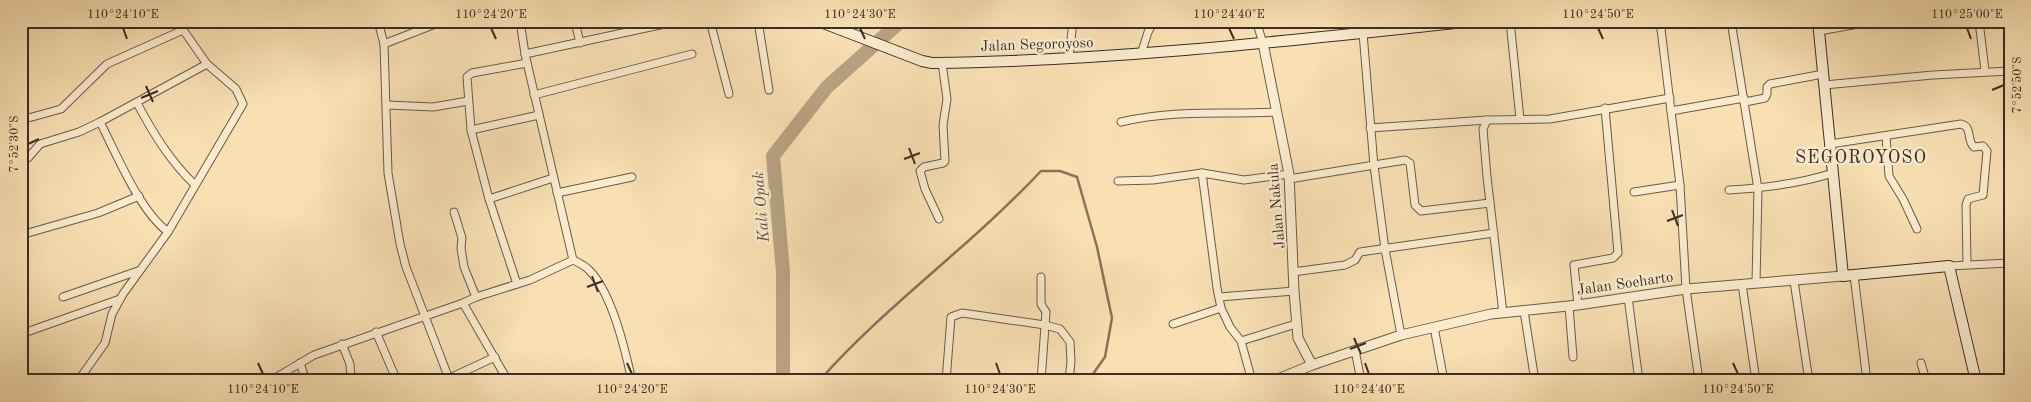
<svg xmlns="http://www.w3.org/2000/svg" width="2031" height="402" font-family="'Old Standard TT',serif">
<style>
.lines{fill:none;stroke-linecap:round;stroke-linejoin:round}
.stream{stroke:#86745c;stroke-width:2.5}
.river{stroke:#b8a382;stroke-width:14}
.minor-casing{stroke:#6a5a48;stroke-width:9}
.tertiary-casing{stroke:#6a5a48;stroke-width:11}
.secondary-casing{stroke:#3b2d24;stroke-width:12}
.minor{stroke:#faebce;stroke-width:7}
.tertiary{stroke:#faebce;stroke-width:9}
.secondary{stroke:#faebce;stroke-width:10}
.ticks{fill:none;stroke:#3b2d24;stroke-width:2}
.labels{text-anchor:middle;stroke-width:4.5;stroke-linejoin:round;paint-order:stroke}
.street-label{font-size:15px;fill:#3b2d24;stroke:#faebce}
.water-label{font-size:16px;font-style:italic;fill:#605040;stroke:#faebce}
.quarter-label{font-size:18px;letter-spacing:1px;fill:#3b2d24;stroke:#faebce}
.neatline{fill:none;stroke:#3b2d24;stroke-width:2}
.ticks-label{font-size:12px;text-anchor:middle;fill:#3b2d24}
</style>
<rect width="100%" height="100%" fill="#f8e0b3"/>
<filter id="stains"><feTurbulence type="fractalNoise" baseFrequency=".004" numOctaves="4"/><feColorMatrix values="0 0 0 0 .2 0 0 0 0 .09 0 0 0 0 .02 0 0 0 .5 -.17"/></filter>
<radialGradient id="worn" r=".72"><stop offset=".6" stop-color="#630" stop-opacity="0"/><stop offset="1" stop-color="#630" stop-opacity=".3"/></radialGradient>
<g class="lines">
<g class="stream">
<polyline points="901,21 901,22"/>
<path d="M819,381C886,305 971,246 1041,171H1060L1077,177L1097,247L1112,318L1105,357L1088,381"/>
</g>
<polyline class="river" points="783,381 783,272 773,156 827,87 901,21"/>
<g class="minor-casing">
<g id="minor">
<polyline points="378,21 384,44 443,21"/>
<polyline points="710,21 729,94"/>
<polyline points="758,21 769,90"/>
<polyline points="1256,21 1263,43"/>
<polyline points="1510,21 1520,119"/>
<polyline points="1660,21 1680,185 1686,289 1699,381"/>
<polyline points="1731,21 1758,189 1756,283"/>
<polyline points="1979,21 1985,71"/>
<polyline points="575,22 580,43"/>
<polyline points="1819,31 1875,21"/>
<polyline points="1363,33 1374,166 1385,249 1401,335"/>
<polyline points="384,44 388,173 400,244 406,267 448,376 452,377 495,357"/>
<polyline points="525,54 669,23"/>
<polyline points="1141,54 1148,32 1154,21"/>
<polyline points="1069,58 1073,21"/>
<polyline points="1824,85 1933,75 2010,71"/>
<polyline points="534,95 692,54"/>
<polyline points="1745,102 1765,98 1767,94 1767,87 1770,84 1823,74"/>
<path d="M137,103C153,133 170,161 195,185"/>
<polyline points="387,105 433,107 468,101"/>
<polyline points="1671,111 1744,98"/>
<polyline points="21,120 61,109 107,64 183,30"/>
<polyline points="1487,120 1483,129 1487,177 1503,313"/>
<path d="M100,122C117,155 139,210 168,232"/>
<path d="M1121,122C1176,109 1222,115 1277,112"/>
<polyline points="1370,128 1487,120 1550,119 1670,98"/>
<polyline points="471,130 539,115"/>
<polyline points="1886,136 1889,176 1903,199 1917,229"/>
<path d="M1830,144L1961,124C1973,127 1966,140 1974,147L1983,146L1987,151L1983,195L1968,199L1966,205L1967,264"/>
<polyline points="21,160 28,158 40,144 79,132 100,122 207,64"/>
<polyline points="1202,173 1217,288 1221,308 1230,327 1241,341 1252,381"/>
<polyline points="1289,179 1405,160 1410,163 1415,205 1421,211 1490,203"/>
<polyline points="1118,181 1153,180 1202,173 1244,180 1289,174"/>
<path d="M1729,190C1765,188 1799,184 1833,173"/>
<polyline points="1634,192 1680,185"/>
<polyline points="557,193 632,177"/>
<polyline points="489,199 553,178"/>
<polyline points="454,212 462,238 461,248 464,267 476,297"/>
<polyline points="939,219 925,189 920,171 924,167 943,163 945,161 943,125 947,99 942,63"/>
<polyline points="21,235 98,213 139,196"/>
<path d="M573,260C579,263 584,265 589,270C612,293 625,349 632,381"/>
<polyline points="1949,266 2010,263"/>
<polyline points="1293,272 1345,265 1355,260 1360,252 1494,233"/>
<polyline points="1854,275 1867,381"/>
<polyline points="1794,281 1809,381"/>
<polyline points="517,284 489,199 471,130 467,77 472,73 527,63"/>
<polyline points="1742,284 1756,381"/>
<polyline points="63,297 138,271"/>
<polyline points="1219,297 1294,291"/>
<polyline points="1628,297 1639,381"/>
<polyline points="463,303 508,381"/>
<polyline points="1578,305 1574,265 1613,258 1618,253 1605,108"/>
<polyline points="1569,306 1573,357"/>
<polyline points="1524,311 1535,381"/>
<polyline points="1173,324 1221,308"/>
<polyline points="1434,327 1444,381"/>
<polyline points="376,332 397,381"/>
<polyline points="21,334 120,299"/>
<polyline points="1241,341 1296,324"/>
<polyline points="342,344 350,364 351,381"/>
<polyline points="1355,350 1361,381"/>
<polyline points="300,363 306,381"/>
<polyline points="1921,363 1926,381"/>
<polyline points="78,381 105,343 112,314 123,294 168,232 243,104 236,89 207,64 177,21"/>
<polyline points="270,381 314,355 463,303 476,297 530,280 573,260 525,54 520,21"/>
<polyline points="946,381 951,317 962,313 1045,325 1060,329 1070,342 1071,362 1069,381"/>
<polyline points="1041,381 1046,312 1041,304 1041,277"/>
</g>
</g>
<g class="tertiary-casing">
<g id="tertiary">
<polyline points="1263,43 1289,174 1294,291 1298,338 1312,365"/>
<polyline points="1273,381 1312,365 1401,335 1491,314 1578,305 1686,289 1843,276"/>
</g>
</g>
<g class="secondary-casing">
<g id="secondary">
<polyline points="669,21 669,23 680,21"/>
<path d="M818,21L922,61L932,63C1114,61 1294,40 1474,21"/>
<polyline points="1818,21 1843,276 1949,266 1976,381"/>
</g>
</g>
<use href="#minor" class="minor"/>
<use href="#tertiary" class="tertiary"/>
<use href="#secondary" class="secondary"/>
</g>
<path class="ticks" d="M123,28L127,39M491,28L496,39M860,28L865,39M1229,28L1234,39M1598,28L1603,39M1967,28L1971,39M146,86L153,102M1992,90L2004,85M141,98L158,91M28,144L39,139M909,148L915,164M904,159L920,153M1672,210L1678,226M1667,221L1683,215M592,276L598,292M587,287L603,281M1354,338L1361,354M1350,349L1366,343M258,363L263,374M627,363L632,374M996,363L1000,374M1365,363L1369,374M1733,363L1738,374"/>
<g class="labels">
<g class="street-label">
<text transform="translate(1037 44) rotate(-2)" y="5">Jalan Segoroyoso</text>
<text transform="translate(1276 206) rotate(-95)" y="5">Jalan Nakula</text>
<text transform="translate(1625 283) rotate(-8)" y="5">Jalan Soeharto</text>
</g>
<g class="water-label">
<text transform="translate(760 207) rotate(-95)" y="6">Kali Opak</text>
</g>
<g class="quarter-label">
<text x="1861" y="163">SEGOROYOSO</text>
</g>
</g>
<rect width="2031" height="402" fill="none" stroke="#f8e0b3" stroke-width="55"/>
<rect x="28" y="28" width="1976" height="346" class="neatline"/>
<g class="ticks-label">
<text x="123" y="18">110°24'10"E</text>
<text x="491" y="18">110°24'20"E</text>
<text x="860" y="18">110°24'30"E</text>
<text x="1229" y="18">110°24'40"E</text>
<text x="1598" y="18">110°24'50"E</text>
<text x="1967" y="18">110°25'00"E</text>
<text transform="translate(2017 85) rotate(-90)" y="4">7°52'50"S</text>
<text transform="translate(14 144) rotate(-90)" y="4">7°52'30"S</text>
<text x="263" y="393">110°24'10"E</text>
<text x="632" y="393">110°24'20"E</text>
<text x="1000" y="393">110°24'30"E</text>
<text x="1369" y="393">110°24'40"E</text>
<text x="1738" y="393">110°24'50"E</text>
</g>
<rect width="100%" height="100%" filter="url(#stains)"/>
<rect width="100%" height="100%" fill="url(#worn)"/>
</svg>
